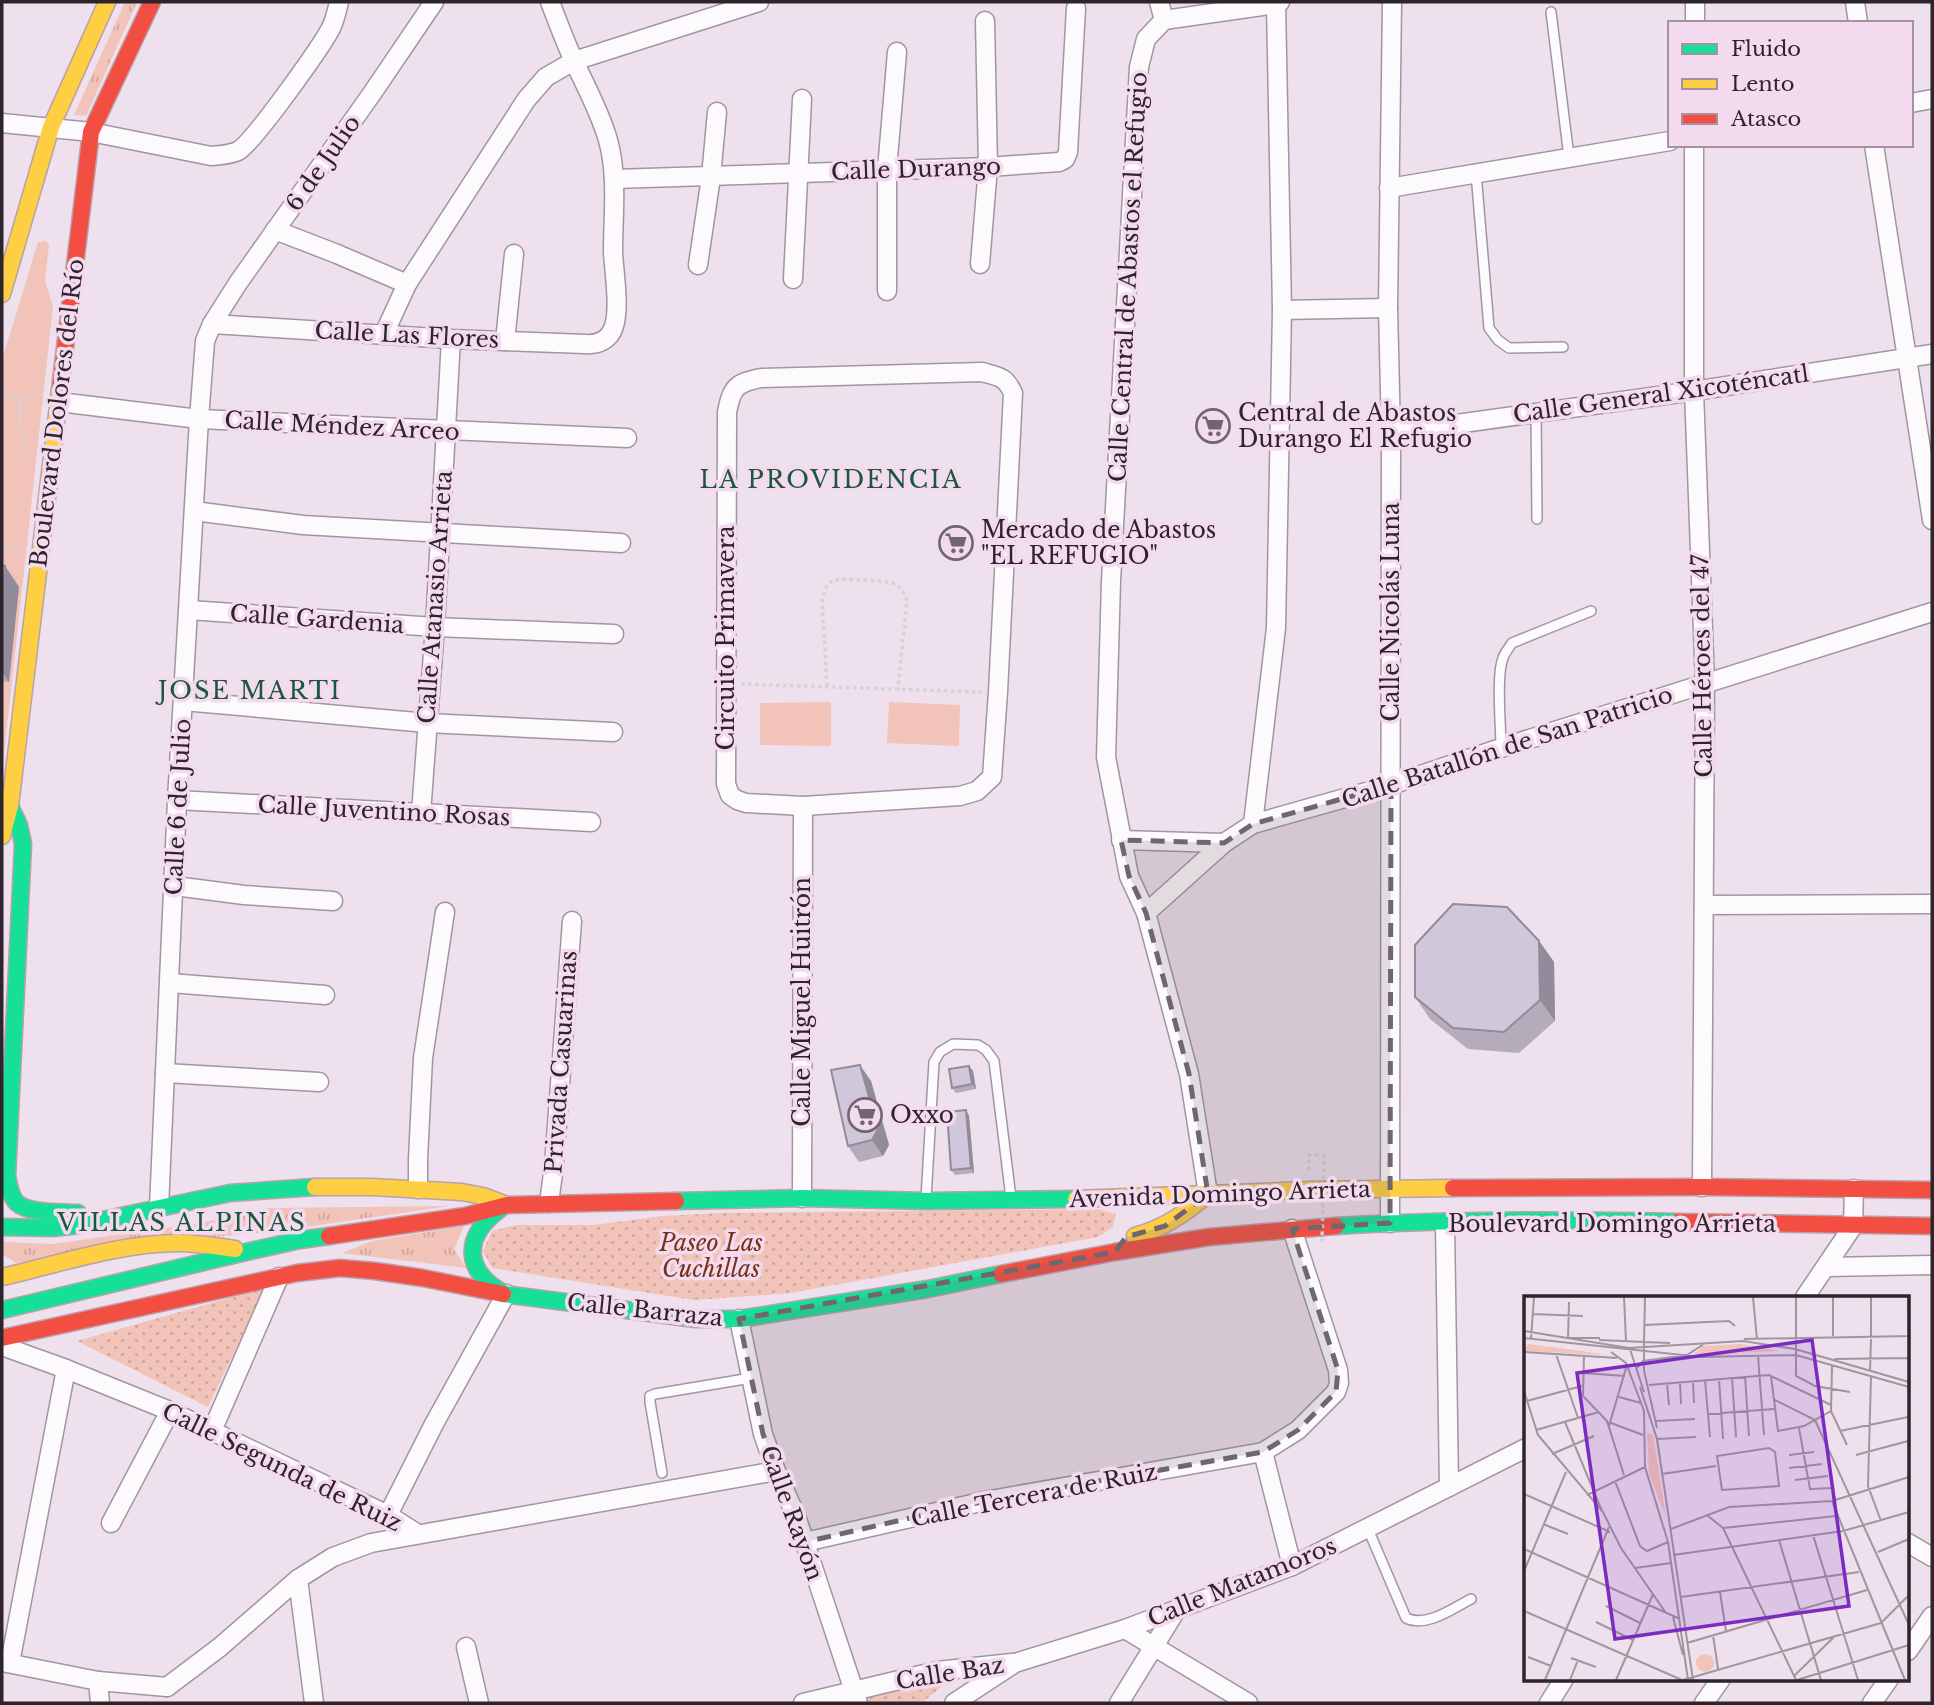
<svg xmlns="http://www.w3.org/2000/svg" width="1934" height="1705" font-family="'Libre Baskerville',serif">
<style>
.grass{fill:url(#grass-tufts)}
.park{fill:url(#park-dots)}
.pitch{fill:#f2c3b8}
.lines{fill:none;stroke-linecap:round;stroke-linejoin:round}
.lane-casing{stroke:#a196a0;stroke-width:12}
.street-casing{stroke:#a196a0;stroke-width:21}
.fast-casing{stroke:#b9a1ab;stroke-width:19}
.slow-casing{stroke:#b9a1ab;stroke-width:19}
.jam-casing{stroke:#b9a1ab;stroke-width:19}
.path{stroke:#d6d2d6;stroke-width:3.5;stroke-dasharray:3.5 3.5;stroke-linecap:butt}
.lane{stroke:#fcfafc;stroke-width:9}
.street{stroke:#fcfafc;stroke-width:18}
.fast{stroke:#16e098;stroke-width:16}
.slow{stroke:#ffcf43;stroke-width:16}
.jam{stroke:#f24e42;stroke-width:16}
.path-bridge{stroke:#d6d2d6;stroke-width:3.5;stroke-dasharray:3.5 3.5;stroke-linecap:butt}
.wall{fill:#b4abbb}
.shaded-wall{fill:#928b99}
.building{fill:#d1c7da;stroke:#928b99;stroke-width:2}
.marked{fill:#71666f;fill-opacity:0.2;stroke:#71666f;stroke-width:5;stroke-dasharray:14 9;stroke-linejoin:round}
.labels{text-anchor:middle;stroke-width:7;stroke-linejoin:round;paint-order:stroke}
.street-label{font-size:23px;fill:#2e242c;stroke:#f4daef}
.poi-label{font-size:23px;fill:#2e242c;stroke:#f4daef;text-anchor:start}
.park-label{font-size:23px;font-style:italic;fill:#763216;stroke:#f4daef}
.neighbourhood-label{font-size:24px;letter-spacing:2px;fill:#1a583b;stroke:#f4daef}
.inset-road{fill:none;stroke:#a1959f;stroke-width:2}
.view{fill:#7b2cbf;fill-opacity:0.15;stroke:#7b2cbf;stroke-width:3.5}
.inset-edge{fill:none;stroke:#2e242c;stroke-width:3.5}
</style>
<defs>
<pattern id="grass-tufts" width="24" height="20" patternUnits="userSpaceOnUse" patternTransform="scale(1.75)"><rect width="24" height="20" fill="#f2c3b8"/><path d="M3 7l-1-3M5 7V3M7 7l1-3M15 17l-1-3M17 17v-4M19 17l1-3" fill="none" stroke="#d0a79e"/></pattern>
<pattern id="park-dots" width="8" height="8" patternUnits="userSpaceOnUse" patternTransform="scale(1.75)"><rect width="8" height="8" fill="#f2c3b8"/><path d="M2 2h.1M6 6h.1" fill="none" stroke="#d0a79e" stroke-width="1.8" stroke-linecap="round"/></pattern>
</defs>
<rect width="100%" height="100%" fill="#eee0ec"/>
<g class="grass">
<polygon points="125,2 137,2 86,116 74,115"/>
<polygon points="450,1206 277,1231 181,1240 16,1263 2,1254 2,1242 53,1244 205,1222 269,1208"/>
<polygon points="464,1226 454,1249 466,1268 342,1253 372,1241"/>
</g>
<g class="park">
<polygon points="1097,1209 1116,1214 1113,1227 1098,1237 790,1293 694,1300 492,1268 483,1251 492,1231 516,1225 593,1225 663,1216 721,1213"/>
<polygon points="265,1288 208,1407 77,1341"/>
<polygon points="963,1668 922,1703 869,1703 866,1691"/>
</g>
<g class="pitch">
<polygon points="46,241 49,245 45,281 53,306 2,772 2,360 38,242"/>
<polygon points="831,702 831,746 760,745 760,703"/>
<polygon points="889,702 960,705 959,746 887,743"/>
</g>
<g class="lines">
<g class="lane-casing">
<g id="lane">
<polyline points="1551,12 1569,157"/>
<polyline points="1476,173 1489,328 1498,340 1509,348 1563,347"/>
<polyline points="1536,412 1537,519"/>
<path d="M1501,748C1501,726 1496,676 1503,658C1505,652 1509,648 1512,643L1591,611"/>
<polyline points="926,1199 934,1062 940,1052 953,1044 978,1045 986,1050 994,1061 1011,1198"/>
<polyline points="662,1473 650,1402 650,1396 655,1394 751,1378"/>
<path d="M1368,1529L1406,1618C1427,1628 1453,1608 1471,1599"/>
</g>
</g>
<g class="street-casing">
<g id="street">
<polyline points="1159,2 1164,20"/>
<polyline points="1855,2 1858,23"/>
<polyline points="1164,20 1146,39 1139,67 1111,581 1106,757 1129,876 1146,913 1189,1074 1208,1194"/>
<polyline points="1164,20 1276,4 1280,2"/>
<polyline points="1695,23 1695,2"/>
<polyline points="1911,103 1932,99"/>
<path d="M2,123L91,132L211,156C220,155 230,155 238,151C253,143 321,47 331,28C335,20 337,10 339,2"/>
<polyline points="1694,145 1694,391 1705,684 1702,1187"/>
<polyline points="1874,145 1932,520"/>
<polyline points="614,179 988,167 1059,162 1065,159 1068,152 1076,8"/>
<polyline points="1389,188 1670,141"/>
<polyline points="275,230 337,254 407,284"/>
<polyline points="980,264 988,167 985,21"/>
<polyline points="698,265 711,177 717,112"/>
<polyline points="793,279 802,99"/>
<polyline points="887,291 887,170 897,52"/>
<polyline points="1282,310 1388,308"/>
<path d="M212,324L451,339L585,344C598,345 610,340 614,326C620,307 614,272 613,252C613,215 618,176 608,140C600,112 586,87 574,61C565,42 558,22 550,2"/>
<polyline points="384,334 407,284 526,100 546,77 574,61 759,2"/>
<polyline points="505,341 514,254"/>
<path d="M982,372C999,377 1005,376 1013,393L998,692L992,777L977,791L960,796L803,806L746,803L737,800L730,795L726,784L727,412C732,387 736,383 761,378Z"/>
<polyline points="59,402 199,419 627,438"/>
<polyline points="1391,433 1694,391 1932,354"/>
<polyline points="194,511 303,525 621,543"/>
<polyline points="189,610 435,627 614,634"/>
<polyline points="183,701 427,723 613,732"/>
<polyline points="177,800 591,822"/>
<polyline points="421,813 435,627 451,339"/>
<polyline points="1253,824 1276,628 1282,310 1276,4"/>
<polyline points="1121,840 1224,843"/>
<polyline points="175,886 244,895 333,901"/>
<polyline points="1704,905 1932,904"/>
<polyline points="1146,913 1224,843 1253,824 1391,785 1501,748 1932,612"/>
<polyline points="170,983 325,995"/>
<polyline points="165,1073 319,1082"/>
<polyline points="418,1189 418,1159 423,1058 445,912"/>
<polyline points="802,1198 803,806"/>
<polyline points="549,1203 554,1166 572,921"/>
<polyline points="159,1208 177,800 199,419 205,341 212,324 238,283 373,92 434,2"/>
<polyline points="1390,1223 1391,433 1388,308 1392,2"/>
<polyline points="1445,1223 1449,1487"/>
<polyline points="1826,1267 1932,1265"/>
<polyline points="1805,1297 1853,1226 1854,1189"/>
<polyline points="739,1319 763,1434 776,1471 796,1516 858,1703"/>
<polyline points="2,1346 66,1369 170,1411 388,1515 418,1534"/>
<polyline points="212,1431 279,1277"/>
<polyline points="1263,1452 1292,1566"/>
<polyline points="388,1515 434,1424 506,1294"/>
<polyline points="111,1523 170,1411"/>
<polyline points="805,1542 985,1501 1263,1452 1298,1430 1336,1392 1339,1383 1338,1370 1292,1229"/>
<polyline points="1908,1543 1932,1557"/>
<polyline points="298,1579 314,1703"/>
<polyline points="1125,1629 1248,1703"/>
<polyline points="466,1647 479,1703"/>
<polyline points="1908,1651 1932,1616"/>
<polyline points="2,1662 98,1681 167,1687"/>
<polyline points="10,1663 66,1369"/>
<polyline points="98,1681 100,1703"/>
<polyline points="167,1687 220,1647 298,1579 333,1557 371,1543 776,1471"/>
<polyline points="803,1703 937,1671 1012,1663"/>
<polyline points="954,1703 1015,1663 1125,1629 1292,1566 1526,1448"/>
<polyline points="1119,1703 1175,1612"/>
<polyline points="1549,1703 1564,1679"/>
<polyline points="1704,1703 1721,1679"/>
<polyline points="1872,1703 1889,1679"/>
</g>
</g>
<g class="fast-casing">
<g id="fast">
<path d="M10,806L19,825L23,844L7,1176C9,1185 10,1196 17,1203C29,1214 62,1212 78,1213"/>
<polyline points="676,1201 802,1198 926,1201 1076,1199"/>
<path d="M500,1209C464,1236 462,1269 503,1293"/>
<path d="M1336,1226C1449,1219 1564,1220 1678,1222"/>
<polyline points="2,1227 53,1228 79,1225 230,1193 315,1187"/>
<polyline points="503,1294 696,1319 739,1319 928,1289 1001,1274"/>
<polyline points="2,1310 246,1252 300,1240 329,1236"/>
</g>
</g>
<g class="slow-casing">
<g id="slow">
<polyline points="2,294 51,127 107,2"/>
<polyline points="2,836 10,806 60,390"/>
<polyline points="315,1187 372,1187 462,1192 483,1196 507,1205"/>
<polyline points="1076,1199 1308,1190 1453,1188"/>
<path d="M1135,1236C1164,1228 1186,1213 1208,1194"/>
<path d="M2,1277C59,1264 117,1244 176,1243C196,1243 215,1246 235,1249"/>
</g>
</g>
<g class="jam-casing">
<g id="jam">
<polyline points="60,390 91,132 152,2"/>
<polyline points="1453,1188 1702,1187 1932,1190"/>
<polyline points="1678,1222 1932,1226"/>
<polyline points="329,1236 465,1216 507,1205 676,1201"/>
<polyline points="1001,1274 1115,1252 1209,1237 1336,1226"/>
<polyline points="2,1338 297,1273 340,1268 375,1271 423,1278 503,1294"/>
</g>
</g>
<g class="path">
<polyline points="2,387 8,395 20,401"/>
<polyline points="29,450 20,420 20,401 30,397 38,389"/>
<polyline points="2,547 20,548"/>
<polyline points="741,684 982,692"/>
<path d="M827,686L822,598C825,591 827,582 835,580C840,578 886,581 892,583C901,586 903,592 907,600L898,690"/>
<polyline points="1309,1170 1309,1155 1324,1155"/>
</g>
<use href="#lane" class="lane"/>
<use href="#street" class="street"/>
<use href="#fast" class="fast"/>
<use href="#slow" class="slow"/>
<use href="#jam" class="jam"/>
<polyline class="path-bridge" points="1322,1242 1324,1155"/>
</g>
<g class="wall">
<polygon points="2,565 5,566 19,587 9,682 2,681"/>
<polygon points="1539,941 1554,962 1555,1021 1519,1053 1468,1049 1430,1019 1415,997"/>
<polygon points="969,1066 973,1071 976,1089 956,1093 952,1088"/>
<polygon points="871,1081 889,1145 883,1156 859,1162 848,1146"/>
<polygon points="966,1110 969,1116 974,1173 955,1175 951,1170"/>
</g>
<g class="shaded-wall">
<polygon points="5,566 19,587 9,682 2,672 2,592"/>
<polygon points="1539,941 1554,962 1555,1021 1540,1000"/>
<polygon points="860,1065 871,1081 889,1145 883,1156 872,1140"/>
<polygon points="969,1066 973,1071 976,1089 972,1084"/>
<polygon points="966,1110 969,1116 974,1173 971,1168"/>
</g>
<g class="building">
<polygon points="2,565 5,566 2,592"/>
<polygon points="1453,904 1507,907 1539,941 1540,1000 1504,1032 1453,1028 1415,997 1415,945"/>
<polygon points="860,1065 878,1129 872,1140 848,1146 831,1070"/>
<polygon points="969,1066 972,1084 952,1088 949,1069"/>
<polygon points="966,1110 971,1168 951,1170 947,1112"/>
</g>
<path class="marked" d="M1391,785L1390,1223L1292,1229L1338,1370L1336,1392L1298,1430L1263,1452L985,1501L805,1542L763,1434L739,1319L1115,1252L1126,1237L1165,1226L1208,1194L1189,1074L1146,913L1129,876L1121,840L1224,843L1253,824Z"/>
<defs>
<g id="supermarket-ring" transform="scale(1.75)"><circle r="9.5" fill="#f4daef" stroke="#71666f" stroke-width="1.5"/><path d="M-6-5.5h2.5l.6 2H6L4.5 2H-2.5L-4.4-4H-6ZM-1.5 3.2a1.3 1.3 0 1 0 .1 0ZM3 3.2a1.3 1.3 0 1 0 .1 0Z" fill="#71666f"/></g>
</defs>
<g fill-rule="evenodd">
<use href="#supermarket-ring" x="1213" y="426"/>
<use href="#supermarket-ring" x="956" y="543"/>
<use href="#supermarket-ring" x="865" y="1115"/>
</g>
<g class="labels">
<g class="street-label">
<text transform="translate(323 163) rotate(-55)" y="8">6 de Julio</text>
<text transform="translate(916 169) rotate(-2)" y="8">Calle Durango</text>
<text transform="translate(1128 277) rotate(-87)" y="8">Calle Central de Abastos el Refugio</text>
<text transform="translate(407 335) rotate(3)" y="8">Calle Las Flores</text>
<text transform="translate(1661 394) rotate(-8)" y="8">Calle General Xicoténcatl</text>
<text transform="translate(57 413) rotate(-83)" y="8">Boulevard Dolores del Río</text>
<text transform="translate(342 426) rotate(3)" y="8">Calle Méndez Arceo</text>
<text transform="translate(435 597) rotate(-86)" y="8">Calle Atanasio Arrieta</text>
<text transform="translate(1391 612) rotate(-90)" y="8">Calle Nicolás Luna</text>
<text transform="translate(317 619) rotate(4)" y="8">Calle Gardenia</text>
<text transform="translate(726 638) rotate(-90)" y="8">Circuito Primavera</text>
<text transform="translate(1702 666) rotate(-91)" y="8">Calle Héroes del 47</text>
<text transform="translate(1507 747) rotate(-18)" y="8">Calle Batallón de San Patricio</text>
<text transform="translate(178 807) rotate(-87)" y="8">Calle 6 de Julio</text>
<text transform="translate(384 811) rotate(3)" y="8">Calle Juventino Rosas</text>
<text transform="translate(802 1002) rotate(-90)" y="8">Calle Miguel Huitrón</text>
<text transform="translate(561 1062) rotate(-86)" y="8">Privada Casuarinas</text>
<text transform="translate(1220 1194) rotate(-2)" y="8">Avenida Domingo Arrieta</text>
<text x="1612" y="1232">Boulevard Domingo Arrieta</text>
<text transform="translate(645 1310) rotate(6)" y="8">Calle Barraza</text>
<text transform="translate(282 1467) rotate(26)" y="8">Calle Segunda de Ruiz</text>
<text transform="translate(1034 1495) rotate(-11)" y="8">Calle Tercera de Ruiz</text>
<text transform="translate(792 1513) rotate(70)" y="8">Calle Rayón</text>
<text transform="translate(1242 1582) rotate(-22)" y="8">Calle Matamoros</text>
<text transform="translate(950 1673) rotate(-9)" y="8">Calle Baz</text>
</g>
<g class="poi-label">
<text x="1238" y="421">Central de Abastos<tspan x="1238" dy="26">Durango El Refugio</tspan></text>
<text x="981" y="538">Mercado de Abastos<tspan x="981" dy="26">"EL REFUGIO"</tspan></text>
<text x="890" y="1123">Oxxo</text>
</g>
<g class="park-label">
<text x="711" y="1251">Paseo Las<tspan x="711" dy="26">Cuchillas</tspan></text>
</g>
<g class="neighbourhood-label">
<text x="831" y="488">LA PROVIDENCIA</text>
<text x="250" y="699">JOSE MARTI</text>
<text x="182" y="1231">VILLAS ALPINAS</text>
</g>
</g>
<g transform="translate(1524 1296)">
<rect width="385" height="385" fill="#eee0ec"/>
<path d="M4,48L58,55L82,59L0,55ZM123,136L129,139L142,221L125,178ZM172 367a9 9 0 1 1 18 0a9 9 0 1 1-18 0Z" fill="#f2c3b8"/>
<path d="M217,48L256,55L170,58L179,50Z" fill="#f2c3b8"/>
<path class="inset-road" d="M100,1L102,45M229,1L233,44M272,1V80L291,90L326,96M309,1V40M384,1L385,40M45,6L44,42H76M8,18L59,20M120,29L205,25L211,30M0,35L105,52L219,45L271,53L385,86M347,40V1M0,42L177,61L272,59L385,91M7,43L10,1M220,43L385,40M75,44L120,46V75L133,132M120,46L146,47M120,46L121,1M385,51V283M106,53L120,96M0,56L93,62M87,56L102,67L120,115L121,171L144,246L164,384M32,58L54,122M234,60L240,139M310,63L385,62M308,70L307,115L323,149M113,72L119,65L163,59L180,48M346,75L347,43M59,77L101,80M221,80L225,140M247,80L254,135L280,130L307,115M347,81L344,190L357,225M208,82L212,141M195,83L199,143M181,84L186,141M169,85L170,107M156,86L157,108M143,87L145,109M125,89L245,79L307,109M116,91L133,143L169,384M0,95L14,139L79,216L97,252L142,317M59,100L83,125L100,179M59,100L60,59M95,101L117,107M249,103L291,124L385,329M3,105L58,90M184,118L250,113M132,125L171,123M41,126L78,215M87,127L119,139M85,130L102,72M275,132L286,193L308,192M12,134L75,116M316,135L384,121M133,143L172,141M245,152L251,156L255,190L198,194L193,160ZM28,158L70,140M265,159L290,156M332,159L384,145M265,172L298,168M138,178L192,170M271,184L304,180M91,185L116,250L123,255L144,246M0,198L86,236M63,199L121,171M308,205L381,384M308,205L385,181M184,220L199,232L272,384M19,228L44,238M199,232L312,220M147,233L205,211L308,205M289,239L334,384M255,244L297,384M0,253L156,323M354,256L385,243M149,259L319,235L385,216M111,272L147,267M0,275L42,176M196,296L202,335M157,301L335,276M82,310L116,327M0,315L158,384M149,321L159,359M72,326L109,344M357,327L385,299M189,339L194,373M163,347L343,294M4,361L27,370M47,362L72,371M270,380L311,340M21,384L85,231M46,384L54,364M92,384L129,298M159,384L357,327M273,384L385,349"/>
<path class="view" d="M288,44L325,310L91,343L53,77Z"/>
<rect width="385" height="385" class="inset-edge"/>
</g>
<rect width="1934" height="1705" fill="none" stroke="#2e242c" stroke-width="7"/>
<rect x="1668" y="21" width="245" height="126" fill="#f4daef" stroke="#a591a1" stroke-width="2"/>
<rect x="1682" y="44" width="35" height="10" fill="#16e098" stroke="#a591a1" stroke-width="2"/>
<text x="1731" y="56" font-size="21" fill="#2e242c">Fluido</text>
<rect x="1682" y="79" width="35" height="10" fill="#ffcf43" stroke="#a591a1" stroke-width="2"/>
<text x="1731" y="91" font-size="21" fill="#2e242c">Lento</text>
<rect x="1682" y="114" width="35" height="10" fill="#f24e42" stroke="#a591a1" stroke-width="2"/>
<text x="1731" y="126" font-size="21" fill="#2e242c">Atasco</text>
</svg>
